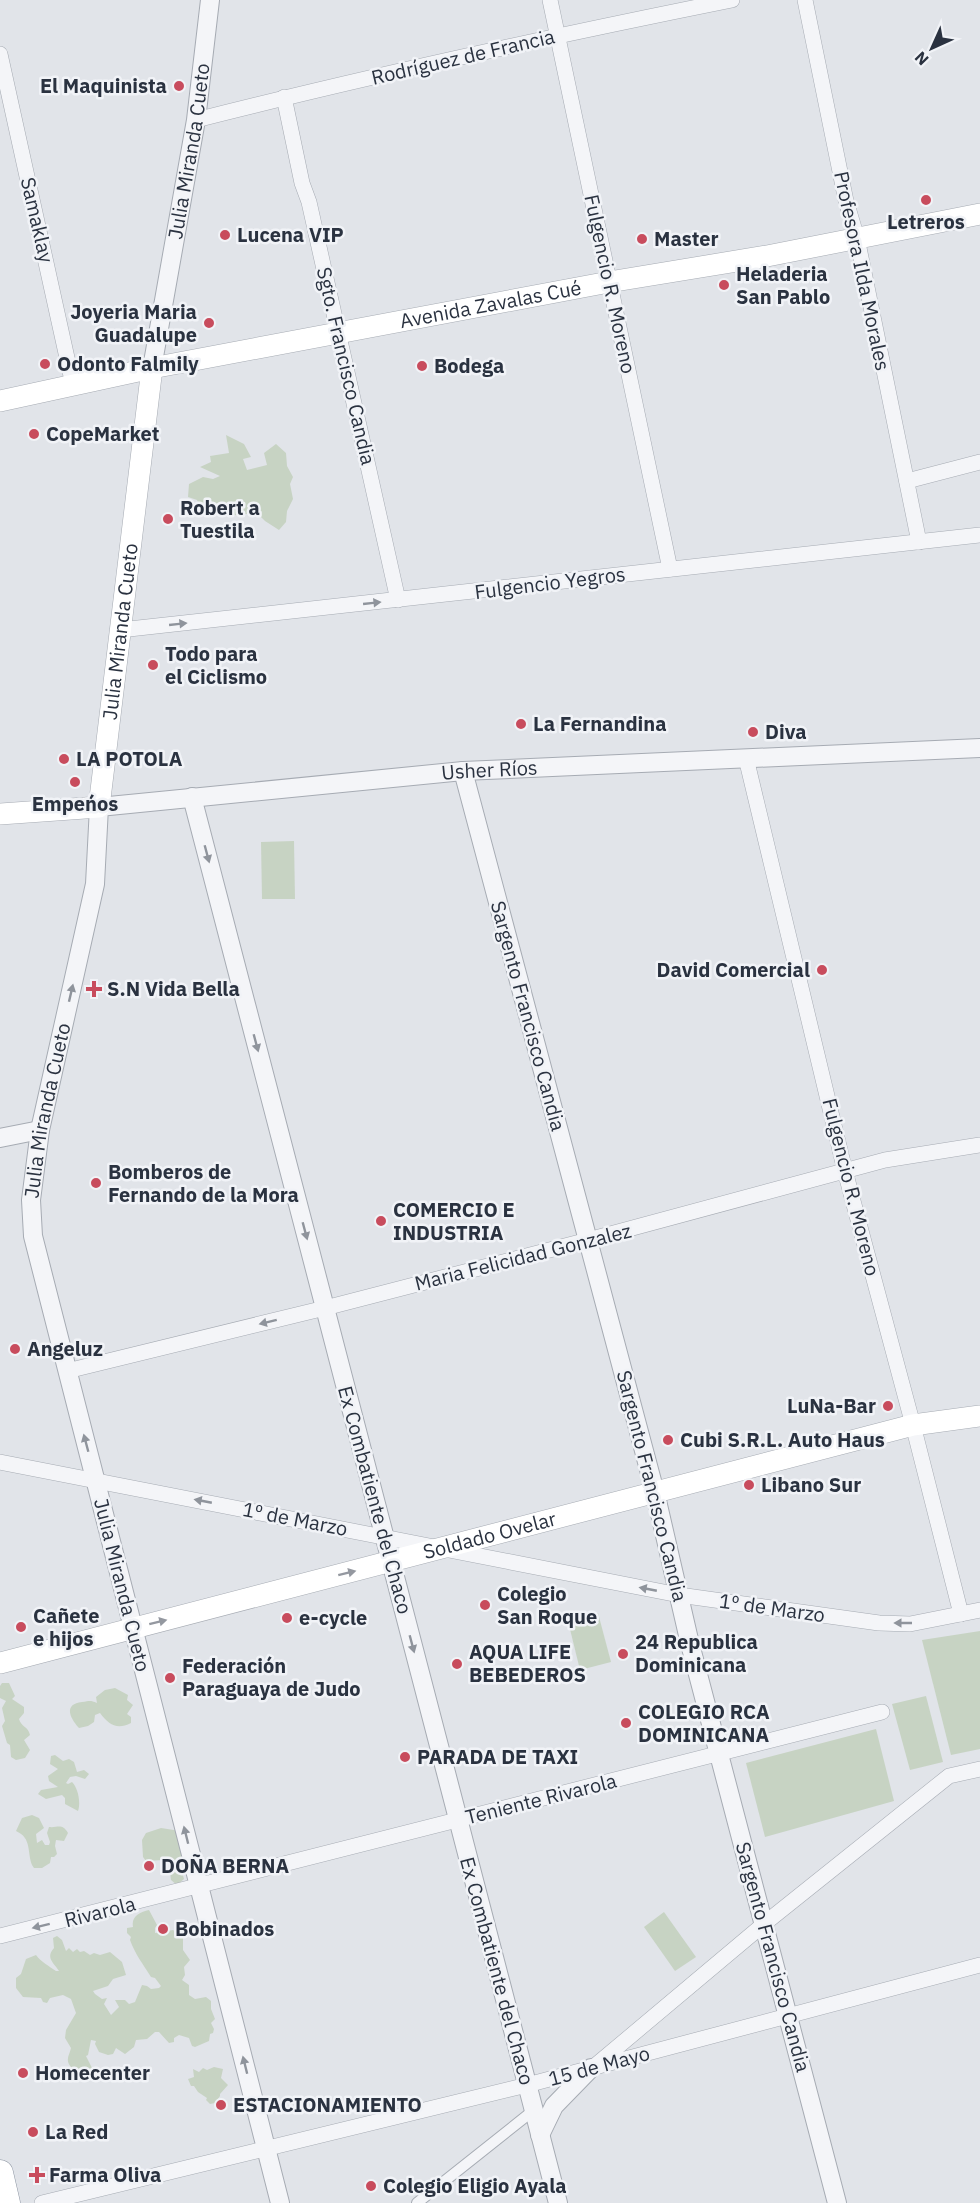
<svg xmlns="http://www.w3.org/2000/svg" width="980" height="2203" font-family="'IBM Plex Sans',sans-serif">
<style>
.green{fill:#c7d3c3}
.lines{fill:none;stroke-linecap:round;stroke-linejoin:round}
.pedestrian-casing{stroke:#a6abb3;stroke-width:12}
.minor-casing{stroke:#a6abb3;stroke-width:16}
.tertiary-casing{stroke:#a6abb3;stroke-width:20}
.secondary-casing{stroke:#a6abb3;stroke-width:22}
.trunk-casing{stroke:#89929f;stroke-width:27}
.pedestrian{stroke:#f4f5f8;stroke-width:10}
.minor{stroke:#f4f5f8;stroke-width:15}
.tertiary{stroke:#f4f5f8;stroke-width:18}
.secondary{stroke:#fff;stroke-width:21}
.trunk{stroke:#fff;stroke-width:26}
.oneway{fill:#8f949c}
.oneway2{fill:#9498a0}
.poi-dot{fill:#c84c5d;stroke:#f1f3f7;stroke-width:2}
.labels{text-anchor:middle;stroke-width:5;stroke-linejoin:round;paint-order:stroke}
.street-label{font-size:20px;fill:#2a3240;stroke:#f1f3f7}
.poi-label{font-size:20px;font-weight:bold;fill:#2a3240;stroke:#f1f3f7;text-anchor:start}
</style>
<rect width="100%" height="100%" fill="#e1e4e9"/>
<g class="green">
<polygon points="226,435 244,444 251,457 243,459 247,470 267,465 264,453 276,444 286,453 287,466 293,477 290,484 293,499 287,511 286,522 279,530 265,521 257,513 227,516 214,507 200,507 197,500 188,497 189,484 203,477 213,479 220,476 200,467 211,462 210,456 229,453"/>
<polygon points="294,841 295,899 262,899 261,842"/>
<polygon points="598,1613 611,1662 580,1670 568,1621"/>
<polygon points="980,1631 980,1749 951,1755 922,1640"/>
<path d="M2,1683H9L15,1696L12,1699L24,1707V1713L19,1719C21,1727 28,1726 30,1735L24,1740L30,1750L25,1758L16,1760L11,1757L10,1745L7,1743L2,1726L5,1721L2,1708L6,1701L0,1698V1686Z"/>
<path d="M115,1688L128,1695L127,1700L133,1705L127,1714L131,1717V1723C117,1730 109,1725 100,1713L95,1715L94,1722L88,1726L79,1728C69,1717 64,1704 82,1702C90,1701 90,1700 97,1703L96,1697L105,1690Z"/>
<polygon points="926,1696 943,1762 910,1770 892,1704"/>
<polygon points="876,1729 894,1801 765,1837 746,1763"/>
<path d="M55,1755L63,1761L69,1759L74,1762L77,1772L84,1770L89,1774L85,1779L76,1776L70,1777L66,1783L68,1784L72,1782C78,1788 81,1802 78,1811L65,1804V1798L62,1795L46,1799L38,1794L41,1790L58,1787L49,1781L48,1776L58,1769L50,1764L51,1756Z"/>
<path d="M32,1815L39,1818L44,1828L36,1834L37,1843L42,1840L45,1845H49L50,1842L47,1833L49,1827C58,1828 62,1823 68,1833L64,1841L56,1840L55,1846L57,1854L54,1857H51L50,1863L42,1868H34L32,1865C27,1852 32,1838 16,1831L22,1818Z"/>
<polygon points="161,1828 180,1831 186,1864 180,1865 184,1879 177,1885 171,1880 170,1872 164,1860 146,1861 143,1857 142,1840 146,1833"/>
<path d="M149,1910L157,1925L155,1928V1933L173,1930L183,1938V1950L190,1960L184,1967L185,1975L182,1980L189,1985V1995L195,1999L206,1997L211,2001V2009L215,2019L211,2023L214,2029L213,2033L210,2034L209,2041L195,2047L192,2046L189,2038L179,2035L174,2038V2042L169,2043L159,2032H155L147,2039L136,2040L134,2047L125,2054L116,2048L113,2054L108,2055L99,2052L95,2044L96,2041L91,2040L88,2055L86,2056L95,2074L89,2078L80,2080L71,2073V2067C65,2060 69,2056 71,2048L65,2038L66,2030L76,2013L71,1999L63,1995L50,1998L47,2003L43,2002L41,1998L23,1997L16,1988V1978L21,1974L26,1959L36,1955C41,1962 49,1966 56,1971H59C54,1963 45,1958 54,1948L53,1938L57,1936L62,1940L66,1951L69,1948L73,1952L77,1949L80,1952L84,1951L90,1955L94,1953L100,1955L110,1952L122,1962L126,1975L113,1979L108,1986L93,1991L95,1994L102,1999L107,1998L104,2004L111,2015L119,2007L115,2000H125L129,2004L135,2002L142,1985L147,1986L151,1989L159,1988L161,1986L155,1978L151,1977C143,1964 135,1954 130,1940L131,1937L127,1933V1928L133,1927C131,1916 140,1912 149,1910Z"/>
<polygon points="664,1912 696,1957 675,1971 644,1927"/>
<polygon points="214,2067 223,2069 221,2078 228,2085 220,2094 220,2096 215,2103 210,2104 206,2100 207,2098 198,2092 194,2086 191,2086 188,2079 194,2077 193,2069 199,2072 203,2068 207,2070"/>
</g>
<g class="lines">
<g class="pedestrian-casing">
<polyline id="pedestrian" points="417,2203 534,2110"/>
</g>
<g class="minor-casing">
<g id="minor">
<polyline points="550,0 670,569"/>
<polyline points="805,0 846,201 857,238 919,542"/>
<polyline points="0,54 73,385"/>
<polyline points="284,97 302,183 309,202 398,600"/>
<path d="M196,120C373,75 553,36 732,0"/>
<polyline points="907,481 980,462"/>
<polyline points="120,630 980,535"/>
<polyline points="746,758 845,1171 913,1425 961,1614"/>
<polyline points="67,1371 325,1308 588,1240 885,1160 980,1145"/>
<polyline points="0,1462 679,1595 879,1623 910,1624 980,1610"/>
<polyline points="0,1936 882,1712"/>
<polyline points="596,2065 764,1924 949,1776 980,1769"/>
<polyline points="42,2203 527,2085 980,1965"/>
</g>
</g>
<g class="tertiary-casing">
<g id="tertiary">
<path id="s1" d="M152,368L196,120L210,0"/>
<polyline points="463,771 655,1492 690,1644 837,2203"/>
<polyline points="192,797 558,2203"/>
<polyline points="0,1138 40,1130"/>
<polyline points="540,2135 554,2106 591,2068"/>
<path id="s2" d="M280,2203L33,1236L31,1200L40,1130L95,884L99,807L463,771L980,748"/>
</g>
</g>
<g class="secondary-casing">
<g id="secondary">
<path id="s3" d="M0,401L152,368L609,282L767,256L980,214"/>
<path id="s4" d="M0,814L99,807L152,368"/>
<path id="s5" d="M0,1663L913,1425L980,1416"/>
</g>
</g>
<g class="trunk-casing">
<polyline id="trunk" points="0,2173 7,2203"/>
</g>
<use href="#pedestrian" class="pedestrian"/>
<use href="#minor" class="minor"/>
<use href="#tertiary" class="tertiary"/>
<use href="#secondary" class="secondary"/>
<use href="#trunk" class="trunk"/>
</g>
<defs><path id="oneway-solid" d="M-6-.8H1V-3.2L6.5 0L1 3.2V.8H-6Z" transform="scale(1.5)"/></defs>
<g class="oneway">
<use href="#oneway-solid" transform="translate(372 603) rotate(-6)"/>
<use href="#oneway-solid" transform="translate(178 624) rotate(-6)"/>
<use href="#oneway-solid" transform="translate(207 854) rotate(75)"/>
<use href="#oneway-solid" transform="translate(71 993) rotate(-77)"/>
<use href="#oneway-solid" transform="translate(256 1043) rotate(75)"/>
<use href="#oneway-solid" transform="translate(305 1231) rotate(75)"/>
<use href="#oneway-solid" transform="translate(268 1322) rotate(166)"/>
<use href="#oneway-solid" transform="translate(86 1443) rotate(-105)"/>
<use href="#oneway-solid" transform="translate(203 1501) rotate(-169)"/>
<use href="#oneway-solid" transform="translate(648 1589) rotate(-169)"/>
<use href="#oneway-solid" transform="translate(903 1623) rotate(-180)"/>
<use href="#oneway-solid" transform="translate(412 1644) rotate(75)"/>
<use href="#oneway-solid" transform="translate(186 1835) rotate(-104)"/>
<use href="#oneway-solid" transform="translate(41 1926) rotate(166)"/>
<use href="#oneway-solid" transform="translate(245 2065) rotate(-104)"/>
</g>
<g class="oneway2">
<use href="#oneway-solid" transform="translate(347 1573) rotate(-14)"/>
<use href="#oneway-solid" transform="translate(158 1622) rotate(-14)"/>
</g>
<g class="poi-dot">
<circle cx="179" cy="86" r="6"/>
<circle cx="926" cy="200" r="6"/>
<circle cx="225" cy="235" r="6"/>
<circle cx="642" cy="239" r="6"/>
<circle cx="724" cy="285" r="6"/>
<circle cx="209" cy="323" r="6"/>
<circle cx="45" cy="364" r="6"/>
<circle cx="422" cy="366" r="6"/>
<circle cx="34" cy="434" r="6"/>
<circle cx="168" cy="519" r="6"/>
<circle cx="153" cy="665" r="6"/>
<circle cx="521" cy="724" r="6"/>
<circle cx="753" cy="732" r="6"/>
<circle cx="64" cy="759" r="6"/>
<circle cx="75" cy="782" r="6"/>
<circle cx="822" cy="970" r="6"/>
<path d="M91 980h6v6h6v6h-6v6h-6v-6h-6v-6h6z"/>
<circle cx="96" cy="1183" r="6"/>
<circle cx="381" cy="1221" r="6"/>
<circle cx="15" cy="1349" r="6"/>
<circle cx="888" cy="1406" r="6"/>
<circle cx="668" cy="1440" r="6"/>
<circle cx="749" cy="1485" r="6"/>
<circle cx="485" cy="1605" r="6"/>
<circle cx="287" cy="1618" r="6"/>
<circle cx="21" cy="1627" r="6"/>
<circle cx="623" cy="1654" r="6"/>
<circle cx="457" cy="1664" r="6"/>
<circle cx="170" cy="1678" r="6"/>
<circle cx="626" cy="1723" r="6"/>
<circle cx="405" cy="1757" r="6"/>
<circle cx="149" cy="1866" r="6"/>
<circle cx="163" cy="1929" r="6"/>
<circle cx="23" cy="2073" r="6"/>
<circle cx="221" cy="2105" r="6"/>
<circle cx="33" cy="2132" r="6"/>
<path d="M34 2166h6v6h6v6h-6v6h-6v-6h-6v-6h6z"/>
<circle cx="371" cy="2186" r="6"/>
</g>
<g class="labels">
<g class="street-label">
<text transform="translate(463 57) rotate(-13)" y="7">Rodríguez de Francia</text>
<text dy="7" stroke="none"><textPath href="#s1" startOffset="220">Julia Miranda Cueto</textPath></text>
<text transform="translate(37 220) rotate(77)" y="7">Samaklay</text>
<text transform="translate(862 271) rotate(78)" y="7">Profesora Ilda Morales</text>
<text transform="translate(610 284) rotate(78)" y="7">Fulgencio R. Moreno</text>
<text dy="7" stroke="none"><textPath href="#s3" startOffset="500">Avenida Zavalas Cué</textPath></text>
<text transform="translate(346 366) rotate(77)" y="7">Sgto. Francisco Candia</text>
<text transform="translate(550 583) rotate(-7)" y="7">Fulgencio Yegros</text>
<text dy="7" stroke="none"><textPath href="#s4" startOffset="276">Julia Miranda Cueto</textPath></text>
<text dy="7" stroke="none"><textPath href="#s2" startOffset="1826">Usher Ríos</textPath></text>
<text transform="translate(528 1016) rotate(75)" y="7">Sargento Francisco Candia</text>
<text dy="7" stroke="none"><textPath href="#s2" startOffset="1125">Julia Miranda Cueto</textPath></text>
<text transform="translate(851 1187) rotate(76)" y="7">Fulgencio R. Moreno</text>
<text transform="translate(523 1257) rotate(-14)" y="7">Maria Felicidad Gonzalez</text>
<text transform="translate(652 1486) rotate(76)" y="7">Sargento Francisco Candia</text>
<text transform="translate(375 1500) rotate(75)" y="7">Ex Combatiente del Chaco</text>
<text transform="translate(295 1519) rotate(11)" y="7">1º de Marzo</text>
<text dy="7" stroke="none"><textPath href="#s5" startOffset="506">Soldado Ovelar</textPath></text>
<text transform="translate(122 1585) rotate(76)" y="7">Julia Miranda Cueto</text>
<text transform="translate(772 1608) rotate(8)" y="7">1º de Marzo</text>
<text transform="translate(541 1799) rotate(-14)" y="7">Teniente Rivarola</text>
<text transform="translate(100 1912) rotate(-14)" y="7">Rivarola</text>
<text transform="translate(773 1957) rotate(75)" y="7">Sargento Francisco Candia</text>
<text transform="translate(497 1971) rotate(75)" y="7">Ex Combatiente del Chaco</text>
<text transform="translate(599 2066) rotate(-15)" y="7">15 de Mayo</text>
</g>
<g class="poi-label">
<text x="167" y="93" text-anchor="end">El Maquinista</text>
<text x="926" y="229" text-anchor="middle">Letreros</text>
<text x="237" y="242">Lucena VIP</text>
<text x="654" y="246">Master</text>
<text x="736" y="281">Heladeria<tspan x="736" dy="23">San Pablo</tspan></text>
<text x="197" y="319" text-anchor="end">Joyeria Maria<tspan x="197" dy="23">Guadalupe</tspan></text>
<text x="57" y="371">Odonto Falmily</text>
<text x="434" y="373">Bodega</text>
<text x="46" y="441">CopeMarket</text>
<text x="180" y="515">Robert a<tspan x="180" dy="23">Tuestila</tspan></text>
<text x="165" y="661">Todo para<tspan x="165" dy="23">el Ciclismo</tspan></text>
<text x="533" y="731">La Fernandina</text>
<text x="765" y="739">Diva</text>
<text x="76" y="766">LA POTOLA</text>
<text x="75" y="811" text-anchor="middle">Empeńos</text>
<text x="810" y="977" text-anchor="end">David Comercial</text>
<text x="107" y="996">S.N Vida Bella</text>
<text x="108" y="1179">Bomberos de<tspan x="108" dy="23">Fernando de la Mora</tspan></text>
<text x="393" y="1217">COMERCIO E<tspan x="393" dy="23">INDUSTRIA</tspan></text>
<text x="27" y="1356">Angeluz</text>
<text x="876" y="1413" text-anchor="end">LuNa-Bar</text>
<text x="680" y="1447">Cubi S.R.L. Auto Haus</text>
<text x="761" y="1492">Libano Sur</text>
<text x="497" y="1601">Colegio<tspan x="497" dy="23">San Roque</tspan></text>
<text x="33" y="1623">Cañete<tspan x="33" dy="23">e hijos</tspan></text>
<text x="299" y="1625">e-cycle</text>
<text x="635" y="1649">24 Republica<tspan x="635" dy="23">Dominicana</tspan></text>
<text x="469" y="1659">AQUA LIFE<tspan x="469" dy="23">BEBEDEROS</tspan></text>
<text x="182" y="1673">Federación<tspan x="182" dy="23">Paraguaya de Judo</tspan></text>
<text x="638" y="1719">COLEGIO RCA<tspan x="638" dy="23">DOMINICANA</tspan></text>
<text x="417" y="1764">PARADA DE TAXI</text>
<text x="161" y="1873">DOÑA BERNA</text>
<text x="175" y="1936">Bobinados</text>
<text x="35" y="2080">Homecenter</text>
<text x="233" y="2112">ESTACIONAMIENTO</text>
<text x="45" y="2139">La Red</text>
<text x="49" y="2182">Farma Oliva</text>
<text x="383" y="2193">Colegio Eligio Ayala</text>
</g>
</g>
<g transform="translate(932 48) rotate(225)" stroke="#f1f3f7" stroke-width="4.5" paint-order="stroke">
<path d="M0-4.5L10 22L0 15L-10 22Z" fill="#2a3240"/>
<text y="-9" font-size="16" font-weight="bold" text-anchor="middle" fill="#2a3240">N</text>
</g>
</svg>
